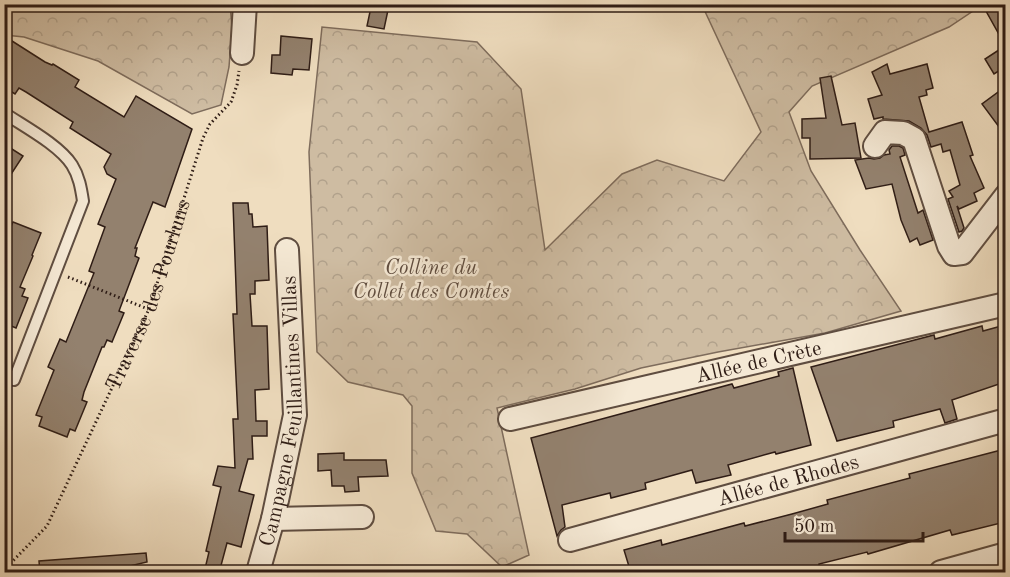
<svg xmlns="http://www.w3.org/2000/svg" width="1010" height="577" font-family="'Old Standard TT',serif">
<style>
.forest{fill:url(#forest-crowns);stroke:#7e6c5c;stroke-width:1.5}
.building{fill:#93816e;stroke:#2f1d16;stroke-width:1.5}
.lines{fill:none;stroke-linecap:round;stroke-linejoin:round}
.lane-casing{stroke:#5f4d40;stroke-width:14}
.street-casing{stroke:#5f4d40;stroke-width:26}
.path{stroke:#2f1d16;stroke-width:3;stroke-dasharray:1.5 3;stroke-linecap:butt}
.lane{stroke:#f5e9d5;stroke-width:10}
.street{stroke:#f5e9d5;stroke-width:22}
.labels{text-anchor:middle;stroke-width:5;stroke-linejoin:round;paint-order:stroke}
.park-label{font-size:21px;font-style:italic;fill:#5f4d40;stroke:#f5e9d5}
.street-label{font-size:21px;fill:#2f1d16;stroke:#f5e9d5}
</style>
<defs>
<pattern id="forest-crowns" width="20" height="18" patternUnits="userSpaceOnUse" patternTransform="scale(1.5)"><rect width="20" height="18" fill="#cebca2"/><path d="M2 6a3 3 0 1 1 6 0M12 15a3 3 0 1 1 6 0" fill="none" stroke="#b1a18b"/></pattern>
</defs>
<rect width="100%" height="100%" fill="#efddbf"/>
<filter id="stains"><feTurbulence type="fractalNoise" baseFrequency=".00333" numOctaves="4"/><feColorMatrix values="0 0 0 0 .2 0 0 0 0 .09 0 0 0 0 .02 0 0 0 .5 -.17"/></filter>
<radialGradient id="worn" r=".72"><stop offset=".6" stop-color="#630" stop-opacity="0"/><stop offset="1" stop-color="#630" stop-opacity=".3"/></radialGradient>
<g class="forest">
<polygon points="4,5 230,5 232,27 229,67 221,105 192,114 98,61 24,37 5,35"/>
<polygon points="702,5 982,5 949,27 812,86 789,112 811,171 860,250 901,311 825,333 718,352 641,368 575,389 497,408 529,555 502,567 467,534 436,531 412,473 412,406 403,395 348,382 317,352 309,152 322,27 477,42 521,89 545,250 622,174 657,160 724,181 761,132"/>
</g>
<g class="building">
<polygon points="1000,4 1005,4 1005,45 986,11"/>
<polygon points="371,7 388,10 384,29 367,26"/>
<polygon points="281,36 312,39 309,70 293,69 292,75 271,73 272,55 280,55"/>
<polygon points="12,41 45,62 52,65 53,64 79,80 75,87 124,117 136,96 192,129 165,207 153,202 135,248 137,248 135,256 139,258 119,311 124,313 112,342 107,340 104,347 102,347 84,392 82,400 87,402 75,431 70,429 67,437 39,426 42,417 36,415 54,370 48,367 60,339 66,342 94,273 89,271 105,227 98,224 116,179 107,174 104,167 111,154 70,128 73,122 26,92 19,88 15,94 4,87 4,54"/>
<polygon points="1005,46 1005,67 994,74 985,59"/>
<polygon points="887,64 890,74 927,64 933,88 926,90 927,95 919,97 929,132 962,122 973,155 970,156 984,188 974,193 977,201 959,209 957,206 964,228 962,231 959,232 948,199 953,197 949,191 960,185 950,150 943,152 941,144 931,147 927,135 921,128 909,121 883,119 883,117 874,119 868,99 882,95 872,72"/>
<polygon points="831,76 842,125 855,123 861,158 810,159 810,138 802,138 802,119 826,118 820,78"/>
<polygon points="1005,87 1005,135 982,104"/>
<polygon points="4,144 23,156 4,185"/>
<polygon points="892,146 899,146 903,148 905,155 900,157 918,213 923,210 933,240 920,245 917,238 910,242 901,220 892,184 866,189 855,160 869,158 874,159 880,158 884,155 890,154 889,150"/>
<polygon points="233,203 248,203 249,214 252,214 253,227 267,226 269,280 255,281 255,294 250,294 252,326 267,326 269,389 255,390 256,421 267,421 267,436 252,436 253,459 248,459 239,491 254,495 241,547 227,543 219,573 204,573 209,552 206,551 221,487 213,485 218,466 235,468 233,419 238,419 233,314 237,314"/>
<polygon points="13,222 41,233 32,255 33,256 20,287 25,289 22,296 28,298 16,328 4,323 4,242"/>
<polygon points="1005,325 1005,382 952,400 957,419 945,423 940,409 893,421 894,427 837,441 811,367 934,335 935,339 982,326 983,331"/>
<polygon points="793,368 811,445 776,454 775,452 728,465 731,475 696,483 692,470 645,483 646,489 611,498 610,493 562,505 565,527 561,530 557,536 531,438 732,384 734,388 779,376 778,372"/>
<polygon points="1005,449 1005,522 952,535 950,530 868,554 867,552 819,564 820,573 631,573 624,550 661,540 662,545 744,523 745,526 792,514 828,504 827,500 910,478 909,474"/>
<polygon points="344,453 344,460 386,460 388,476 358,477 359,491 345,492 344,486 332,486 331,470 318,471 318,454"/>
<polygon points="146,553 147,562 100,573 40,573 39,561"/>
</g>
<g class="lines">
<g class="lane-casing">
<path id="lane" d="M4,113C25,127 59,145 72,165C79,176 81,188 83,201L14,380"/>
</g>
<g class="street-casing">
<g id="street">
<polyline points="242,53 245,4"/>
<polyline points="875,146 885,132 903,133 914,139 949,246 954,254 962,253 1006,196"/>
<path id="s2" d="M510,419L1006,304"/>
<polyline points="273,519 362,517"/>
<path id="s3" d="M570,540L1006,420"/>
<path id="s4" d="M258,572L273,519L295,415L287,250"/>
<polyline points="941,572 1006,554"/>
</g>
</g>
<g class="path">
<polyline points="68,277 148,309"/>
<path id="s1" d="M4,570L47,526L149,309L203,138L210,124L231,102L237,85L239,71"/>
</g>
<use href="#lane" class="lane"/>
<use href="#street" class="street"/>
</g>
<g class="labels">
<g class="park-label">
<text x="431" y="274">Colline du<tspan x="431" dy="24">Collet des Comtes</tspan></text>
</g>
<g class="street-label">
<text dy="7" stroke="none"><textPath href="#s1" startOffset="314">Traverse des Pourluns</textPath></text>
<text dy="7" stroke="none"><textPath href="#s2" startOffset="255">Allée de Crète</textPath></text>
<text dy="7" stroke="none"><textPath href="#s4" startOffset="164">Campagne Feuillantines Villas</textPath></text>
<text dy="7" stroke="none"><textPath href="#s3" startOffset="226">Allée de Rhodes</textPath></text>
</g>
</g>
<rect width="1010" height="577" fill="none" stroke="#efddbf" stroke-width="24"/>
<rect x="6" y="6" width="998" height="565" fill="none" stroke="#2f1d16" stroke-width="3"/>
<rect x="12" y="12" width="986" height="553" fill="none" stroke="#2f1d16" stroke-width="1.5"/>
<path d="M785 532v9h138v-9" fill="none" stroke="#2f1d16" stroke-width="3"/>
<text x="794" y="532" font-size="18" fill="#2f1d16" stroke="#f5e9d5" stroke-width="4.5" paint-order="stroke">50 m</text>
<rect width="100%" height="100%" filter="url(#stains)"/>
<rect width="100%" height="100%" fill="url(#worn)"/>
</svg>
